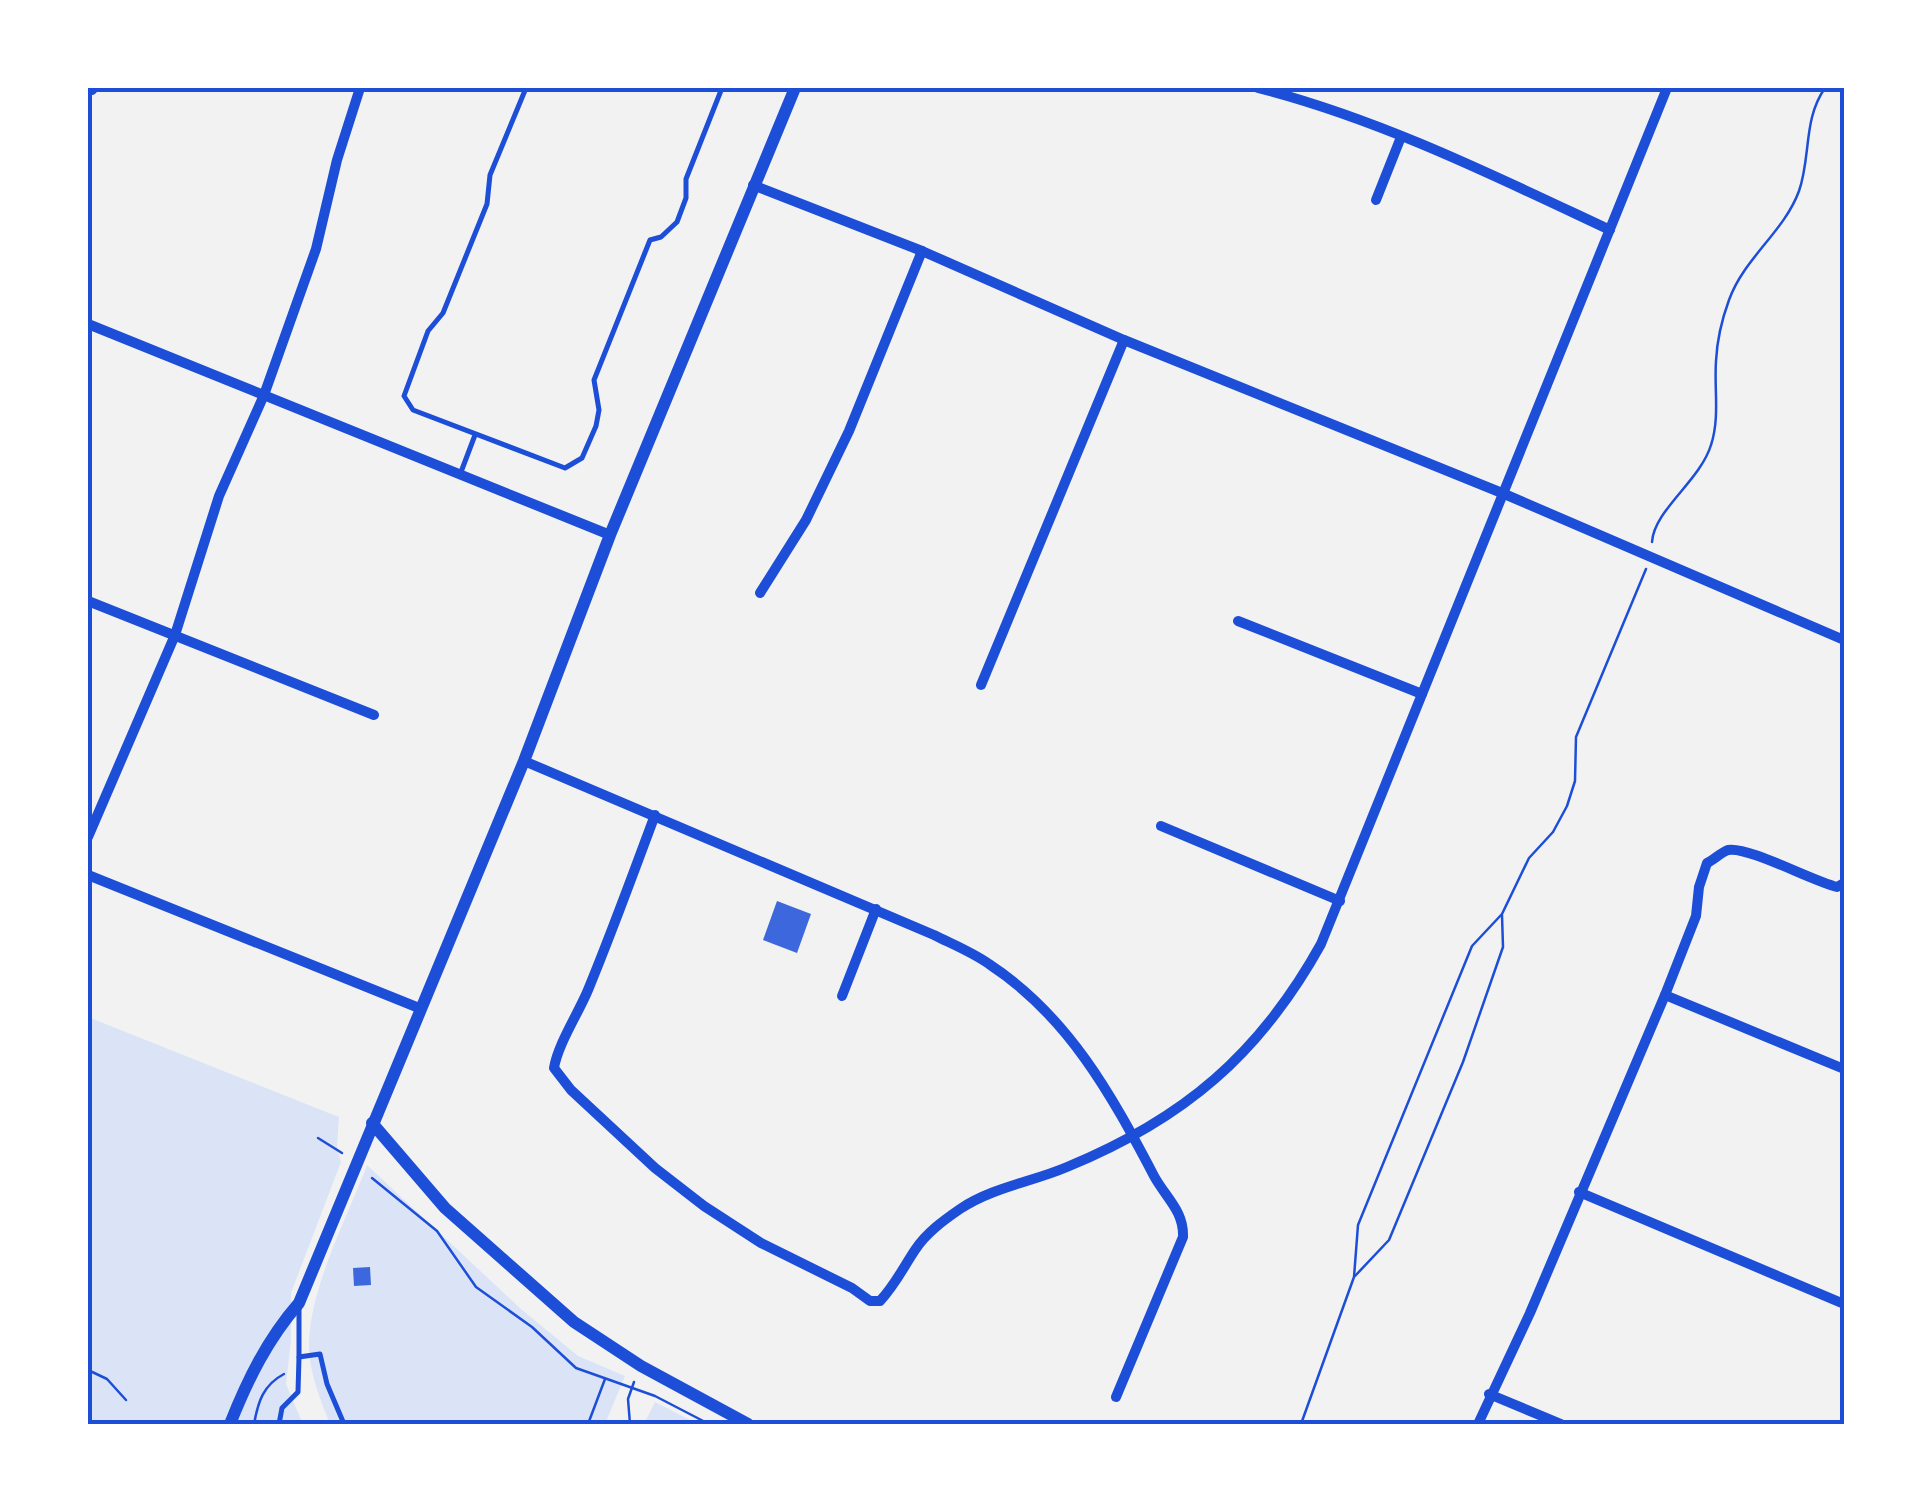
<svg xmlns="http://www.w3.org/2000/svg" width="1932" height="1512" font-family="Jost,sans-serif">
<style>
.green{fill:#dbe4f7}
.building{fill:#3d67dc}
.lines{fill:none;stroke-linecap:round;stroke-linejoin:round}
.path{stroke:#1d4ed8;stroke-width:2.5}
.service{stroke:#1d4ed8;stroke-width:5}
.minor{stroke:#1d4ed8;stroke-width:10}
.tertiary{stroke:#1d4ed8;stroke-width:12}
.neatline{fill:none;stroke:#1d4ed8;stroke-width:4}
</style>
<rect width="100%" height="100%" fill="#f2f2f2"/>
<g class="green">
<polygon points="88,1017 339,1117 337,1147 341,1162 291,1293 291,1341 286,1384 303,1424 88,1424"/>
<path d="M367,1165L521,1309L578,1356L625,1376L605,1424H330C320,1399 308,1369 309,1342C311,1285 347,1218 367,1165Z"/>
<polygon points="655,1402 698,1424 644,1424"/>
</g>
<g class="building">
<polygon points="777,901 811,914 797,953 763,940"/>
<polygon points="370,1267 371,1285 354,1286 353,1268"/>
</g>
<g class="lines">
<g class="path">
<path d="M1652,542C1654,510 1700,481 1711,445C1720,418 1714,388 1716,361C1717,341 1722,319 1729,300C1744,258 1784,232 1799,191C1811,157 1803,119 1825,88"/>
<polyline points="318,1138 342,1153"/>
<polyline points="372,1178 437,1231 476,1287 532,1327 576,1368 655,1396 709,1424"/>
<polyline points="1355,1276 1389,1240 1463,1062 1503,947 1502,915"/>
<polyline points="88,1370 107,1379 126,1400"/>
<path d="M254,1424C258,1402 263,1385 284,1374"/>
<polyline points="588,1424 605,1379"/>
<polyline points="630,1424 628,1399 634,1382"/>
<polyline points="1301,1424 1354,1277 1358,1225 1472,946 1502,914 1529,858 1553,832 1567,806 1575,781 1576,737 1646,569"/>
</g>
<g class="service">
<polyline points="526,88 490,175 487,204 443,313 428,331 404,396 413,410 565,468 582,458 596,426 599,410 594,380 650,240 661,237 677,222 686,198 686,179 722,88"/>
<polyline points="461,472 475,435"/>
<polyline points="299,1305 299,1357 320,1354 327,1384 344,1424"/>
<polyline points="279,1424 282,1408 298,1392 299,1357"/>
</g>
<g class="minor">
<polyline points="88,88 92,90"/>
<path d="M1258,88C1380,119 1497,177 1610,230"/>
<polyline points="753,185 922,251 1124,340 1502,493 1844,640"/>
<polyline points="1376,200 1401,137"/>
<polyline points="88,324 610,535"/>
<polyline points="760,593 806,520 849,431 922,251"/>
<polyline points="88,601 374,715"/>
<polyline points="1238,621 1422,694"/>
<polyline points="981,685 1124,340"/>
<path d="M524,761L934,935C952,944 972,952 989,964C1068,1016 1111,1094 1154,1176C1166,1198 1184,1211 1183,1237L1116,1397"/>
<path d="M655,815C633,874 612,932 588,990C578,1014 558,1044 554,1068L571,1090L655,1168L704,1206L761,1243L852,1288L870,1301H880C895,1285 903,1268 915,1250C926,1233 944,1220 960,1209C993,1187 1032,1182 1067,1167C1184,1119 1260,1054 1321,944L1667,88"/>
<polyline points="1161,826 1340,901"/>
<polyline points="88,837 175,635 219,496 264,395 316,249 337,160 360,88"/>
<polyline points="88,875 419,1008"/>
<polyline points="1665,995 1844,1069"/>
<polyline points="842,996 876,909"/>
<polyline points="1579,1192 1844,1304"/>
<polyline points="1489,1394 1561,1424"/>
<path d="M1478,1424L1530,1313L1665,995L1696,916L1699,887L1707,863C1713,860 1722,852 1728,850C1748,846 1812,881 1837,887L1844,883"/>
</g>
<g class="tertiary">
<polyline points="372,1123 445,1208 574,1322 641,1366 748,1424"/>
<path d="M230,1424C248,1379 267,1340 299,1303L524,761L610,535L795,88"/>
</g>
</g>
<rect width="1932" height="1512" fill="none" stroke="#ffffff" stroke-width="180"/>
<rect x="90" y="90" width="1752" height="1332" class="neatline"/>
</svg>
